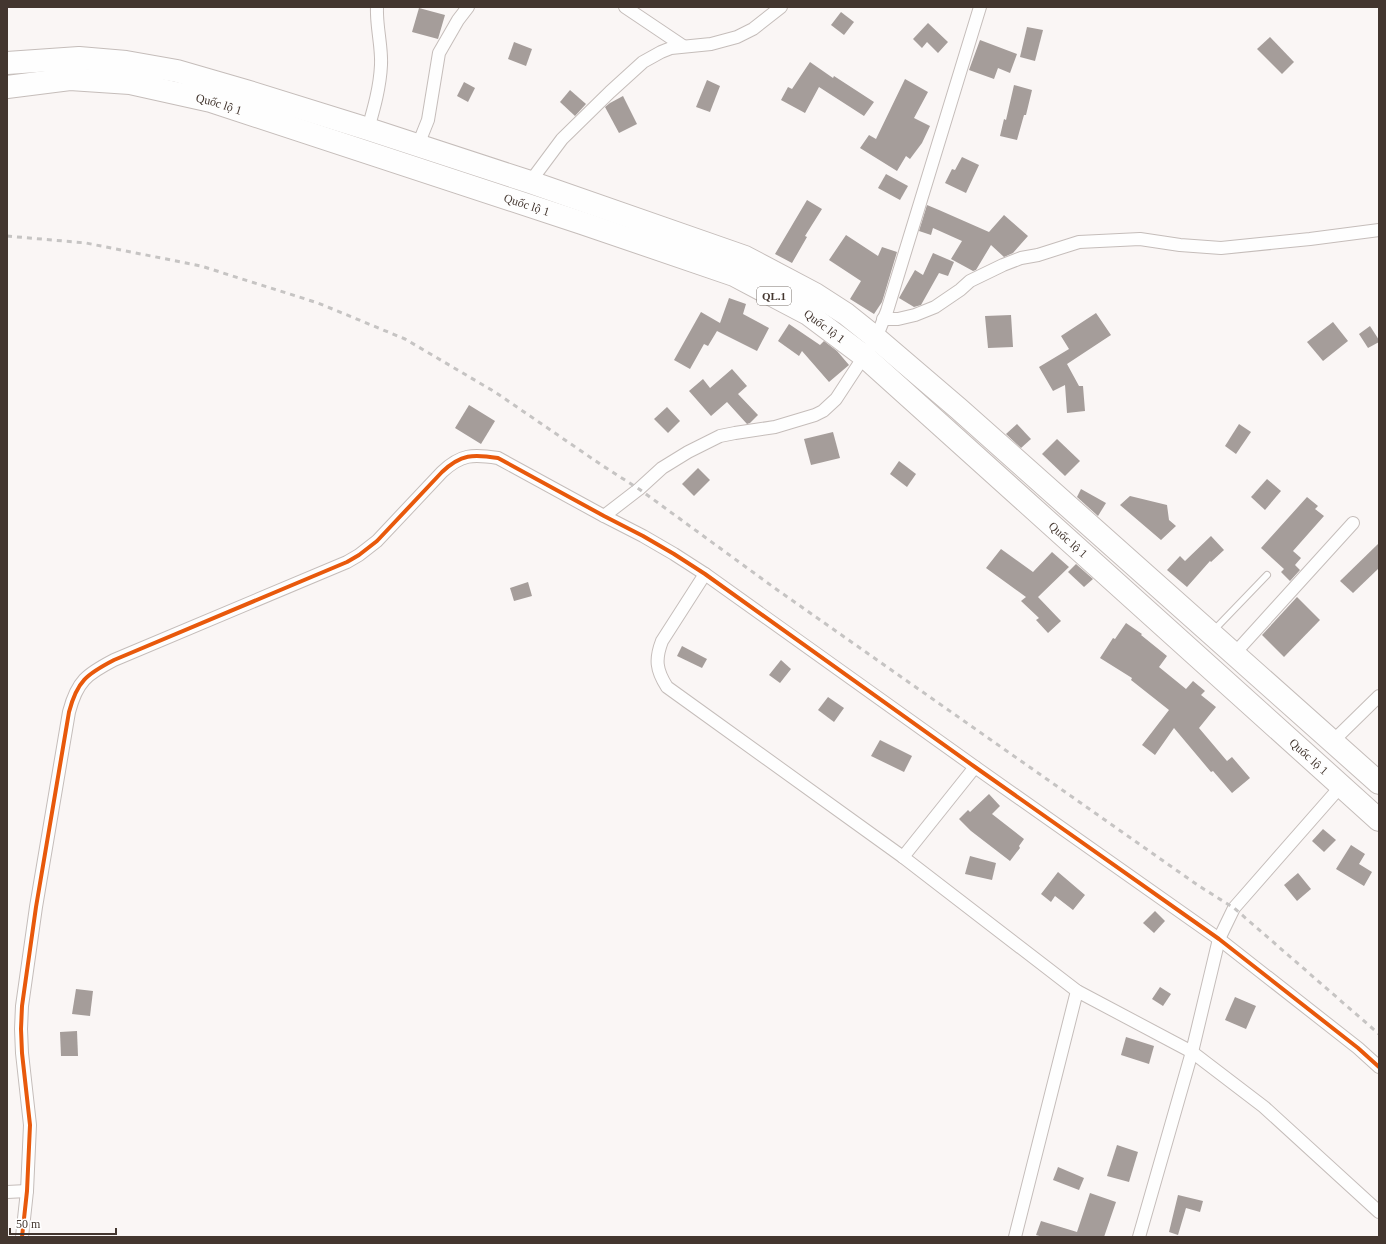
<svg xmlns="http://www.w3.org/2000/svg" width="1386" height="1244" font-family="'Times New Roman',serif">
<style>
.building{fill:#a59d9a}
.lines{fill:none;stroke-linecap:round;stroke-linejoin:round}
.lane-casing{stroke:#c5bdba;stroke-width:8}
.street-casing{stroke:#c5bdba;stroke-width:14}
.highway-casing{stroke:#c5bdba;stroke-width:24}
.lane{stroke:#fefefe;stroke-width:6}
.street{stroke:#fefefe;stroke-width:12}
.highway{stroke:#fefefe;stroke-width:22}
.rail{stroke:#c6c4c3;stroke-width:3;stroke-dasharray:5 5;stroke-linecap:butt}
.cycleway-casing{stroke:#fff;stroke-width:6}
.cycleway{stroke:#e8590c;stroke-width:4}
.labels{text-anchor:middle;stroke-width:4;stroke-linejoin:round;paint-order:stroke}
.shield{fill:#fff;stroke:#7b726d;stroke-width:1}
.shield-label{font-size:11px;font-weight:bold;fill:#43362f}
.street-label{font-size:12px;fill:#43362f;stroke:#fff}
</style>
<rect width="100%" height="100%" fill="#faf6f5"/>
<g class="building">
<polygon points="419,8 445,15 438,39 412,32"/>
<polygon points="841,12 854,22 844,35 831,25"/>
<polygon points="928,23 948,42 938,53 927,42 922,48 913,39"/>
<polygon points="1027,27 1043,30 1035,61 1020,57"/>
<polygon points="1270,37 1294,62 1282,74 1257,49"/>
<polygon points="980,40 1017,54 1010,73 998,68 994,79 969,70"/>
<polygon points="514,42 532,49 526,66 508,59"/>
<polygon points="810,62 833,78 834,76 874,102 864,116 819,87 805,113 781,100 788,87 792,89"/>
<polygon points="905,79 928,92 914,118 930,126 922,143 910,159 906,156 897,171 860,148 869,135 876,139"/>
<polygon points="707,80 720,86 710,112 696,107"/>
<polygon points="464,82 475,88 468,102 457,96"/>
<polygon points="1014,85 1032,90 1026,115 1024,115 1017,140 1000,136 1004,119 1006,120"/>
<polygon points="570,90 586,104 575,116 560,102"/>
<polygon points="623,96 637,124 619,133 605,107 610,103"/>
<polygon points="962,157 979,165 966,193 945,183 952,169 955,170"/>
<polygon points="886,174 908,186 900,200 878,188"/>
<polygon points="807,200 822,209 805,236 807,237 792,263 775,254"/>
<polygon points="927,205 939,210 989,232 1004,215 1028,236 1013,253 1004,257 991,245 976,270 973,271 951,259 962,241 933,228 931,235 919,231"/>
<polygon points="846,235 878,256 882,247 897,252 882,302 874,314 850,299 861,281 829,260"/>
<polygon points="933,253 954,262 948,276 939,273 921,305 914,307 899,298 915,270 923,275"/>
<polygon points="729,298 746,304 743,314 769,328 757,351 717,331 708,346 704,344 690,369 674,360 701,312 720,323"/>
<polygon points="1096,313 1111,335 1067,364 1079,386 1083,386 1085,411 1067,413 1065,385 1053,391 1039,367 1069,349 1061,336"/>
<polygon points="1011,315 1013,347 988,348 985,316"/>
<polygon points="1333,322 1348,341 1323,361 1307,342"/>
<polygon points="789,324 820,345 824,341 837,351 849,365 829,382 802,351 799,356 778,341"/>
<polygon points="1370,326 1379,340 1379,342 1368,348 1359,334"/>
<polygon points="732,369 747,386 738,394 758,415 750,423 747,424 727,402 711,416 689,391 703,379 710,388"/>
<polygon points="469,405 495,421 481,444 455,428"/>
<polygon points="667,407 680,421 668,433 654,419"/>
<polygon points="1017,424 1031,439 1021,448 1006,434"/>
<polygon points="1239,424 1251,432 1236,454 1225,446"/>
<polygon points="833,432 840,458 811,465 804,439"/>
<polygon points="1057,439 1080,461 1065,476 1042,454"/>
<polygon points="899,461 916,474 907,487 890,474"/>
<polygon points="698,468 710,480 694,496 682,484"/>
<polygon points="1267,479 1281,491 1265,510 1251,497"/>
<polygon points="1081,489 1106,503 1098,516 1077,497"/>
<polygon points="1130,496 1167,505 1169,520 1176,526 1161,540 1120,505"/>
<polygon points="1307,497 1318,506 1315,509 1324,516 1293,551 1301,558 1295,565 1300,570 1290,581 1281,572 1284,569 1261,548"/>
<polygon points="1211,536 1224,550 1211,562 1210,561 1187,587 1167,570 1180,556 1185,561"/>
<polygon points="1379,543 1379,568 1353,593 1340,581"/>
<polygon points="1001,549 1033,572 1052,552 1069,567 1038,597 1061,621 1048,633 1036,620 1039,618 1021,601 1026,597 986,568"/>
<polygon points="1076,564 1093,579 1084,587 1068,572"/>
<polygon points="528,582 532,596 514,601 510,588"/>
<polygon points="1297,597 1320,620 1284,657 1262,635"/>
<polygon points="1126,623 1142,634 1141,635 1167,656 1159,667 1186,689 1193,681 1205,691 1201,695 1216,707 1199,728 1227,761 1232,757 1250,778 1232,793 1213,771 1211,772 1174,728 1155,755 1142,745 1169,710 1131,680 1132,678 1100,658 1113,638 1115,639"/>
<polygon points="682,646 707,659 702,668 677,656"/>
<polygon points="781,660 791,669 780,683 769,675"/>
<polygon points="828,697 844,708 834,722 818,710"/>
<polygon points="880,740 912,756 904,772 871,756"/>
<polygon points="989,794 1000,806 992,814 1024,839 1019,846 1020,848 1010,861 971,831 959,819 968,810 970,812"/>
<polygon points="1323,829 1336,840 1324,852 1312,841"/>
<polygon points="1351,845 1365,854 1359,864 1372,872 1364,886 1336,869"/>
<polygon points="970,856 996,863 992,880 965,874"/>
<polygon points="1058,872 1085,895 1073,910 1055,896 1051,902 1041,894"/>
<polygon points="1298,873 1311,889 1297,901 1284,885"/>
<polygon points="1155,911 1165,921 1154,933 1143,923"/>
<polygon points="1160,987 1171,994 1163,1006 1152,999"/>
<polygon points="76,989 93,991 90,1016 72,1014"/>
<polygon points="1235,997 1256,1006 1246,1029 1225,1020"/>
<polygon points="77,1031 78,1056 61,1056 60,1032"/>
<polygon points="1126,1037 1154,1046 1149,1064 1121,1055"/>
<polygon points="1117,1145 1138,1152 1129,1182 1107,1176"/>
<polygon points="1058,1167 1084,1178 1079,1190 1053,1180"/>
<polygon points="1090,1193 1116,1202 1104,1237 1043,1237 1036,1235 1041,1221 1077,1232"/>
<polygon points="1178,1195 1203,1201 1200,1212 1186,1208 1178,1235 1169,1232"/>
</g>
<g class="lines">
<g class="lane-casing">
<polyline id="lane" points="1214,630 1267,575"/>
</g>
<g class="street-casing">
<g id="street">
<polyline points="625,7 683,46"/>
<path d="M368,129C374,108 380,87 381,65C382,46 376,26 377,7"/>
<polyline points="418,145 428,120 439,53 458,20 468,7"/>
<polyline points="530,182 562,139 610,92 643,62 661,52 671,48 711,44 737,37 753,29 781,7"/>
<polyline points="883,319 898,319 915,315 935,307 960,290 970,281 1003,265 1021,258 1038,255 1079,242 1140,239 1180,245 1221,248 1310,239 1379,230"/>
<polyline points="604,516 639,489 662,468 688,452 720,436 735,433 775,427 815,415 823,411 836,399 876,338 887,311 980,7"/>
<path d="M705,574L662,641C655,659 656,670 667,687L903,857L1077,991L1192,1052L1264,1107L1379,1212"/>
<polyline points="1235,653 1353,523"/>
<polyline points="1332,742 1379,696"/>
<polyline points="903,857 975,767"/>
<polyline points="7,1192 27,1191"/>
<path d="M22,1237L27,1191L30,1125L22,1053L21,1029L22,1006L36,907L69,712C77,681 87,674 114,660L347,562L359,555L377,541L442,472C461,454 473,454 498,458L604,516L643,536L674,554L705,574L975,767L1219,939L1358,1048L1379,1067"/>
<polyline points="1015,1237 1077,991"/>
<polyline points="1139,1237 1192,1052 1219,939 1234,908 1341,786"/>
</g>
</g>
<g class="highway-casing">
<g id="highway">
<polyline points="7,63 79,58 126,62 177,71 246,91 368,129 530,182 745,257 815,294 846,314 876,338 959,409 1379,783"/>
<path id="s1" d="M7,87L70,79L130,83L211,101L582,223L734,275L808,314L864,356L1379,820"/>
</g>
</g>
<use href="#lane" class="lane"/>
<use href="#street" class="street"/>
<use href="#highway" class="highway"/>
<polyline class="rail" points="7,236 86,243 201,266 318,303 405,339 495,392 603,466 639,489 776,589 1199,886 1234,908 1379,1034"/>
<g class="cycleway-casing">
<path id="cycleway" d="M22,1237L27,1191L30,1125L22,1053L21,1029L22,1006L36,907L69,712C77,681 87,674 114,660L347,562L359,555L377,541L442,472C461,454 473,454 498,458L604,516L643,536L674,554L705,574L975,767L1219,939L1358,1048L1379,1067"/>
</g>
<use href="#cycleway" class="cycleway"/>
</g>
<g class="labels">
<rect class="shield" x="757" y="287" width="34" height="18" rx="3"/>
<g class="shield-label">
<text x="774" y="300">QL.1</text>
</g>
<g class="street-label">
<text dy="4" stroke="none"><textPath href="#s1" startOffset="215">Quốc lộ 1</textPath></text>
<text dy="4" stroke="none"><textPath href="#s1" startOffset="539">Quốc lộ 1</textPath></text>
<text dy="4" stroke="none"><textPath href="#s1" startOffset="862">Quốc lộ 1</textPath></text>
<text dy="4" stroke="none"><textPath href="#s1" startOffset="1186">Quốc lộ 1</textPath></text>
<text dy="4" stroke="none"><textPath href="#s1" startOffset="1510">Quốc lộ 1</textPath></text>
</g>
</g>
<rect width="1386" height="1244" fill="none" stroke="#43362f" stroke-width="16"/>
<path d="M10 1228v6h106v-6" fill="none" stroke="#43362f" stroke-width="2"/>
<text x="16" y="1228" font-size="12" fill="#43362f" stroke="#ffffff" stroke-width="3" paint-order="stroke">50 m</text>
</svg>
